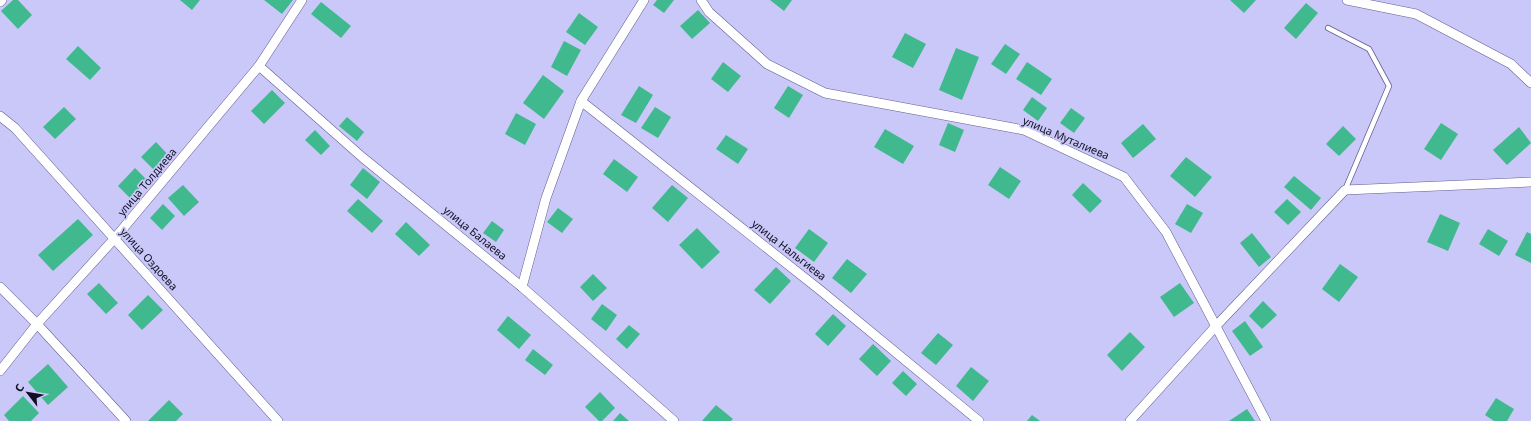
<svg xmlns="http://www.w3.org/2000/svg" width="1531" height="421" font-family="'Noto Sans',sans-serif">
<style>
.building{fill:#41b98f}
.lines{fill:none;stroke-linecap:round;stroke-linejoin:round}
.lane-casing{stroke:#615e92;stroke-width:6}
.street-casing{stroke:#615e92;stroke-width:10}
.lane{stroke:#fff;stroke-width:4.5}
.street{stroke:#fff;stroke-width:9}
.labels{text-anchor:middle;stroke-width:3.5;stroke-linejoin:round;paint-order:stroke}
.street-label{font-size:11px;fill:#110f24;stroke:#cac8f8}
</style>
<rect width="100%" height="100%" fill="#cac8f8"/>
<g class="building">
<polygon points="13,0 18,0 32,15 18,29 1,11"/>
<polygon points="180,0 200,0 192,10"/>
<polygon points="264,0 293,0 282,14"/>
<polygon points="657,0 674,0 664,13 653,5"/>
<polygon points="770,0 792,0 784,11"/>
<polygon points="1230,0 1256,0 1244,13"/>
<polygon points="321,2 351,26 341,38 311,14"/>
<polygon points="1306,3 1318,13 1296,39 1284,28"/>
<polygon points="698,10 710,23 692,39 680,26"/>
<polygon points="579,13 598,27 585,45 566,32"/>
<polygon points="905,33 926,44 913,68 892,57"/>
<polygon points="564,41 581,50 567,76 551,67"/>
<polygon points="1005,44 1020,54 1006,74 991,64"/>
<polygon points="78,46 101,68 90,80 66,59"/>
<polygon points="956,48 979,57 962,100 939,90"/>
<polygon points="723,62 741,76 728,92 711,79"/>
<polygon points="1027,62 1052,79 1041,95 1016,79"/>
<polygon points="543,75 564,91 544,119 523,103"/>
<polygon points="639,86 653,95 636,123 621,115"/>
<polygon points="788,86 803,95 789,118 774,108"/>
<polygon points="272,90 285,103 264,124 251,111"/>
<polygon points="1032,97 1047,108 1038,121 1023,110"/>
<polygon points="64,107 76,119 55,139 43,127"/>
<polygon points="655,107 671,117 658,138 641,128"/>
<polygon points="1071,108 1085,118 1074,133 1060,123"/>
<polygon points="516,113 536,124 525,145 505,134"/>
<polygon points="347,117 364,132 357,141 339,126"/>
<polygon points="948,123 964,130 955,152 939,145"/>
<polygon points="1441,123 1458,134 1441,160 1424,149"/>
<polygon points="1143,124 1156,139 1133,158 1121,143"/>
<polygon points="1343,126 1356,139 1339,156 1326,144"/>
<polygon points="1519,127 1531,143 1507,165 1493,150"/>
<polygon points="885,129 914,146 903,164 874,147"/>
<polygon points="315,130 330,146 321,155 305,140"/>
<polygon points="726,135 748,149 738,164 716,149"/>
<polygon points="156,142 172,159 157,173 141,157"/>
<polygon points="1186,157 1212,177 1195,197 1170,176"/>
<polygon points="614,159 638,177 627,192 603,174"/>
<polygon points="1000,167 1021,181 1009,199 988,185"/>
<polygon points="135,168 147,180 130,198 118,186"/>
<polygon points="363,168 380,182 367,199 350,185"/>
<polygon points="1294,176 1321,198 1311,210 1284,187"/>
<polygon points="1083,183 1102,201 1090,213 1072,195"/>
<polygon points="183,185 199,202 184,216 168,198"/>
<polygon points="672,185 688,198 668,222 652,208"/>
<polygon points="358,199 383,221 372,233 347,211"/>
<polygon points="1287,199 1301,212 1288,225 1274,212"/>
<polygon points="163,204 175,216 162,230 150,218"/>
<polygon points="1187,204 1203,213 1191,233 1175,224"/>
<polygon points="558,208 573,219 562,233 547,222"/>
<polygon points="1440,214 1460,223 1448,251 1427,242"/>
<polygon points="78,219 93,235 53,271 38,255"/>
<polygon points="492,221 504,230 496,242 483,233"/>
<polygon points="406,222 430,245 419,256 395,234"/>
<polygon points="697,228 720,252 702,269 679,245"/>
<polygon points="809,229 828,243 814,262 795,248"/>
<polygon points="1488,229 1508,241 1499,256 1479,244"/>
<polygon points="1527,232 1531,234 1531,263 1515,255"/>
<polygon points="1252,233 1271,257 1259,267 1240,243"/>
<polygon points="847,259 867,274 851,293 832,278"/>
<polygon points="1340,264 1358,277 1339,302 1322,289"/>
<polygon points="776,267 791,281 770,304 754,290"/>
<polygon points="593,274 607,288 593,301 580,287"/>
<polygon points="99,283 118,303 106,314 87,294"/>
<polygon points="1180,283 1194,303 1174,317 1160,297"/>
<polygon points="148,295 163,310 142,330 128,315"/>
<polygon points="1263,301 1277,315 1262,329 1249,316"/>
<polygon points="602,304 617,315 606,331 591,319"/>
<polygon points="833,314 846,326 828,346 815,334"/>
<polygon points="508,316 531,335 519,349 497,330"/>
<polygon points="1245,321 1263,347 1250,356 1232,331"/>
<polygon points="629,325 640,334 627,349 616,339"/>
<polygon points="1130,332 1145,347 1122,371 1107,355"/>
<polygon points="938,333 953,345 936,365 921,353"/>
<polygon points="873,344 891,361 877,376 859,359"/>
<polygon points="533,349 553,365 545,375 525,360"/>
<polygon points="48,364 68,387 48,405 28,382"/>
<polygon points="971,367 989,381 973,401 956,386"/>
<polygon points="903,371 917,384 906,396 892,383"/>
<polygon points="600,392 615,408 602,421 599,421 585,407"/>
<polygon points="23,396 39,413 31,421 9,421 4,415"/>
<polygon points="1496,398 1514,409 1507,421 1494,421 1485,415"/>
<polygon points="169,400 183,414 176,421 148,421"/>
<polygon points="716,405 733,419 731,421 702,421"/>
<polygon points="1247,409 1255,421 1229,421"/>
<polygon points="620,413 629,421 613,421"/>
<polygon points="1032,415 1040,421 1027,421"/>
</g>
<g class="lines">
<g class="lane-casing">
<polyline id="lane" points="1328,28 1369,49 1389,86 1345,190"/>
</g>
<g class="street-casing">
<g id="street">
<polyline points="701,0 709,12 767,64 825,93 1024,130 1124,177 1166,232 1266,421"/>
<polyline points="1347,0 1416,14 1511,64 1531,83"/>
<polyline points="0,2 2,0"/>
<polyline points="259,66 362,157 522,287 674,421"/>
<polyline points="581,101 820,290 979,421"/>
<polyline points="0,116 15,128 278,421"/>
<polyline points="0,287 37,324 126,421"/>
<polyline points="522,287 546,198 581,101 644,0"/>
<polyline points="0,371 37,324 115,238 259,66 302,0"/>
<polyline points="1130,421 1216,326 1345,190 1531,182"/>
</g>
</g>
<use href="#lane" class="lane"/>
<use href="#street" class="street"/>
</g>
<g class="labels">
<g class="street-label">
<text transform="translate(1066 138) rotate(23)" y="4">улица Муталиева</text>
<text transform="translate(147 182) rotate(-50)" y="4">улица Толдиева</text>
<text transform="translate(475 233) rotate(39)" y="4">улица Балаева</text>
<text transform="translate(789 250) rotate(38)" y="4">улица Нальгиева</text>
<text transform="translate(149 259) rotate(48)" y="4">улица Оздоева</text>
</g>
</g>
<g transform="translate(28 393) rotate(301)" stroke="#cac8f8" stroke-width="3" paint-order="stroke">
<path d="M0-3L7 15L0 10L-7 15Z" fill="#110f24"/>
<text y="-6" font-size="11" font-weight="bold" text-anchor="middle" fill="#110f24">С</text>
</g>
</svg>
